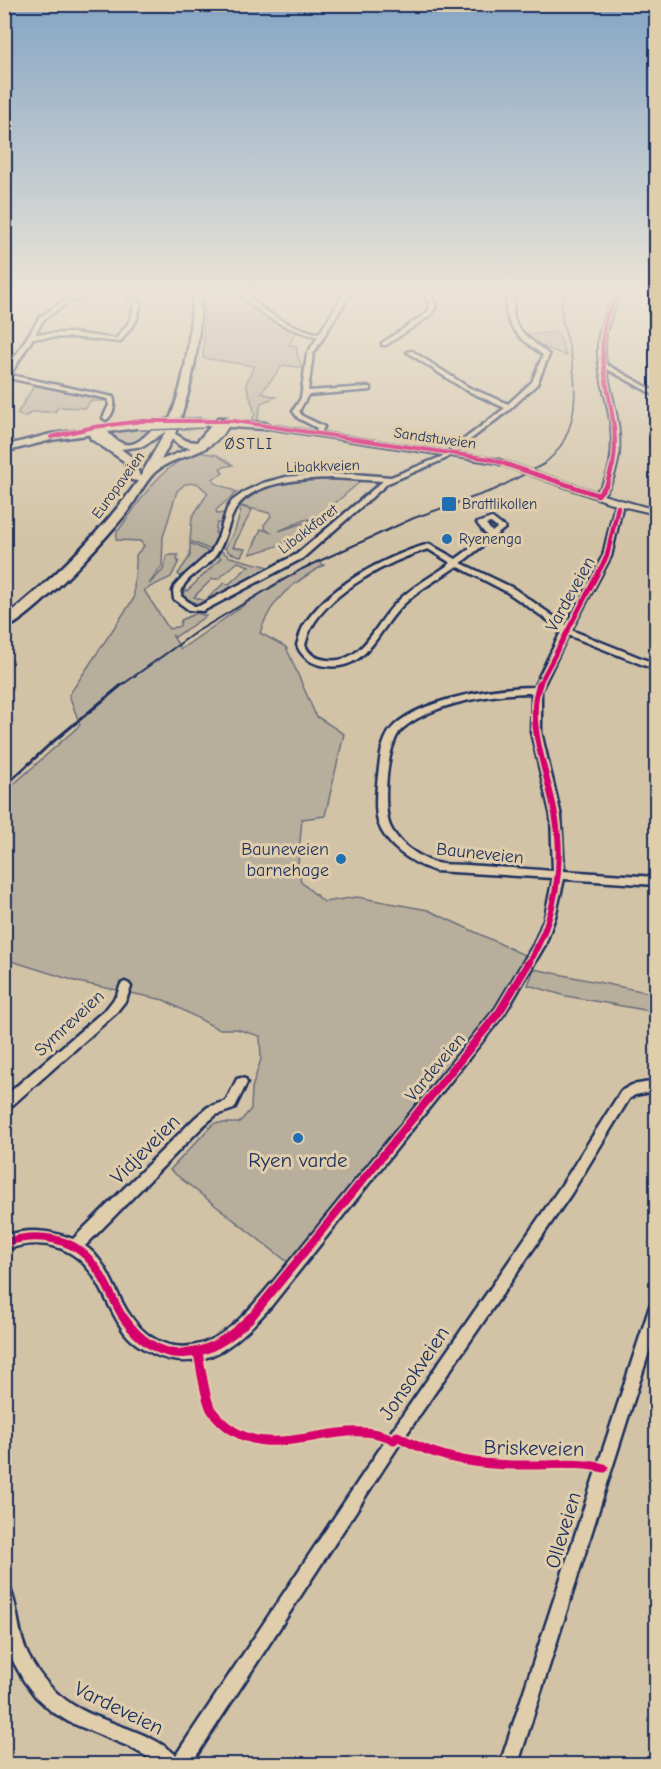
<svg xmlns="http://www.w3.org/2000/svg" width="661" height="1769" font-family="'Comic Neue',sans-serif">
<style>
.green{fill:#b8ae9c;stroke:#6a6e7d;stroke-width:1.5;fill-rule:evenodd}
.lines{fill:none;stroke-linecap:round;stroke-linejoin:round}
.minor-casing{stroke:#1b2f5e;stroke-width:5}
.tertiary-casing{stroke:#1b2f5e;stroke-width:4}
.secondary-casing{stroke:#1b2f5e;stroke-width:5}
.trunk-casing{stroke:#1b2f5e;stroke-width:5}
.minor{fill:#dfcdab;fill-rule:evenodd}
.tertiary{fill:#dfcdab;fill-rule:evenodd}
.secondary{fill:#dfcdab;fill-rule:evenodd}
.trunk{fill:#dfcdab;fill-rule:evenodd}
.rail-far2{stroke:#1b2f5e;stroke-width:1.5}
.rail-far1{stroke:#1b2f5e;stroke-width:2}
.rail{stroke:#1b2f5e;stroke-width:3}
.secondary-bridge-casing{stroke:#1b2f5e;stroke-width:12;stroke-linecap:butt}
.secondary-bridge{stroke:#dfcdab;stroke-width:9}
.cycleway-far4-casing{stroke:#dfcdab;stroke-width:6}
.cycleway-far3-casing{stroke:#dfcdab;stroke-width:8}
.cycleway-far2-casing{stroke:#dfcdab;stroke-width:10}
.cycleway-far1-casing{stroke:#dfcdab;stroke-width:11}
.cycleway-casing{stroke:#dfcdab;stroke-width:13}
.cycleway-far4{stroke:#d6006c;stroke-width:4}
.cycleway-far3{stroke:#d6006c;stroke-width:4.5}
.cycleway-far2{stroke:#d6006c;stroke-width:6}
.cycleway-far1{stroke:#d6006c;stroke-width:8}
.cycleway{stroke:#d6006c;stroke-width:9}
.poi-dot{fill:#1f6fb2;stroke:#dfcdab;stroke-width:2}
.labels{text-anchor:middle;stroke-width:6;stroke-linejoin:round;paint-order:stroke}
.far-street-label{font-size:15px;fill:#1b2f5e;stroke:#dfcdab}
.far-poi-label{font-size:15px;fill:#1b2f5e;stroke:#dfcdab;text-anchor:start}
.far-neighbourhood-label{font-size:16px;letter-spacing:1.5px;fill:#1b2f5e;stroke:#dfcdab}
.street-label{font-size:18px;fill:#1b2f5e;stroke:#dfcdab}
.poi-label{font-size:18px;fill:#1b2f5e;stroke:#dfcdab;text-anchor:end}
.near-street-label{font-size:21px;fill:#1b2f5e;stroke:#dfcdab}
.near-poi-label{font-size:21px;fill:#1b2f5e;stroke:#dfcdab}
</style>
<rect width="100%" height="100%" fill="#d3c3a6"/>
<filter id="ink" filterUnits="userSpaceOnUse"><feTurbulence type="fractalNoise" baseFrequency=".0167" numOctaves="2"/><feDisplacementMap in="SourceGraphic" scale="12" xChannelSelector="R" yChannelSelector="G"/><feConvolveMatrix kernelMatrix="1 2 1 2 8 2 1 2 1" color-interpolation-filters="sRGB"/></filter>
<g filter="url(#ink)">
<g class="green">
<polygon points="205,292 243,292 270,316 298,329 289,345 297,346 297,355 303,368 283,365 261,393 276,397 261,403 257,421 252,420 255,414 246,384 254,366 203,358"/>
<polygon points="558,332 566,356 534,343 524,335"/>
<polygon points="35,384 107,398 110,401 90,401 86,408 58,407 55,412 33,412 24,417 17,414"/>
<path d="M153,427L151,435C138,442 124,447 111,436L113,432Z"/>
<path d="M198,452L217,455L233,465L220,468L223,473L213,479L215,483L237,492L216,510L217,514L225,513L222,523H217L215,533L219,534L211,550L190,541L192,517L208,493L197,483L185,484L177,491L163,537L162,566L149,584L163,570L167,555H178L177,560L179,561L171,577L144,590L169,629L180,626L181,620L197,613L206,616L175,637L172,635L181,649L273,585L317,561L324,565C294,582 271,598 260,633L286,647L316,716L344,734L325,816L302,819L298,864L301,882L324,902L357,897L428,910L537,961L513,1004L294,1267L170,1170L214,1123H239L251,1109L252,1088L261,1059L260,1036L236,1029H218L164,1000L78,982L5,959V792L80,725L69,695L134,598C133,583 137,570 136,555L144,546L140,541L116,540L117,532C142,500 159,465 198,452Z"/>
<path d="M303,480H362L318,518L304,520L279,531L309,521C301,541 270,549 250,554L261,529L273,533L266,530L264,525L271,516L269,513L238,505L265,488Z"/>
<polygon points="238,506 252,510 233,547 245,549 241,556 230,553 225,548 235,530 241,511 237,509"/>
<polygon points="190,543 209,552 192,570 180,576 178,574 190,556"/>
<path d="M220,550L230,557L273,568L202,606L183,597L182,591H187L221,558L217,556ZM238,562L249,566L229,584L224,583L205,601L194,597L212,579H218Z"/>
<polygon points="534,969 656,994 656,1012 566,996 528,985"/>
</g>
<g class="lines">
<g class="minor-casing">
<g id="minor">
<path d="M89,292H97L66,304L44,319L35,334L72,333L116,339L130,321L135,302L128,297L133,296L141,302L136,321L120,342L72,337L33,338L10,375L113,397C116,404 113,416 106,420L103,418L109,405L108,399L8,378L4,382V374L40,317L62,302Z"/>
<path d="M239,292H245C265,315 290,326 319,334L345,292H351L313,354L308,391L369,387L371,388V390L308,395L299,411L302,416L323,426L324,427L320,434H316L317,428L298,418L293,411L301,398L307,354L318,337C287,329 260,317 239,292Z"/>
<polygon points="424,292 430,292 436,306 431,315 386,345 382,345 382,343 427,313 430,306"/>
<path d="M510,292H516C505,329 526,334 549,355L537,384L509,410L445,459L388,483L303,558L203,611L189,610L174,599L173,591L175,586L185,575L211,552L218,538L227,509L232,501L246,491L263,483L286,477L308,475L353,474L391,477L441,457L505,408L464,389L407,352L412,351L468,387L508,404L532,382L543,355C527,343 505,329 506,306C506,302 509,296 510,292ZM331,478L383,481L297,554L199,606H194L181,596C181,578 203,571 213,559C225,545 226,528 234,512C248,481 302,479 331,478Z"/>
<polygon points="602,362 656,392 656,396 600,365 600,363"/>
<path d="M615,505L622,507L611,556L571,630L656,664V670L568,635L541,690V732L561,816L564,871L656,877V885L564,879L555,917L545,945L504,1014L272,1305C241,1340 204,1377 154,1354C143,1349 132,1342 125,1333C113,1316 106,1297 96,1280C76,1245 42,1237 4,1250V1236C29,1228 49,1230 73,1239L195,1118L208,1107L226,1101L237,1079L241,1078L245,1079L247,1083L234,1109L216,1115L203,1126L85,1246C107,1261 114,1290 127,1311C137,1327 150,1340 169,1345C215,1356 246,1313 273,1282L496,1008L534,944L545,917L553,878L435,871C412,863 386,847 378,822C374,805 377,784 379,767C381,752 383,736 395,725C423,699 496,687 534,687L562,630L507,592L457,566C439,579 419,589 404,604C376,630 368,675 320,665C309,662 301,656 297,645C299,639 300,633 303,627C326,587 386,556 429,544L456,559L487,536L477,523L492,518L505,528L461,563L513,588L566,625L603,556ZM491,523L497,528L492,532L486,524ZM428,549L451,563C433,576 413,586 398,601C375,622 364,665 327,660C317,659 309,655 305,645C307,639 308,633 311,628C332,590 389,561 428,549ZM532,693L531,732L551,816L553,871C525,869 496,867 467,865C455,864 441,866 430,861C415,854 397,842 390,826C382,807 386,743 402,729C432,703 494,693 532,693Z"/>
<polygon points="125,982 129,984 131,987 126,1000 115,1014 8,1109 4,1110 4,1097 107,1008 117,995 121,984"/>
<path d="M656,1081V1091L635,1095L629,1099L571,1194L399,1445L191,1764H160L130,1747L69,1722L51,1711L36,1697L24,1681L14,1663L4,1639V1587L10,1589C19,1610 17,1633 28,1655C40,1678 58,1698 82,1710C113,1726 149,1731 176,1755L389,1435L561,1186L621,1091L632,1085Z"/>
<polygon points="656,1302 656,1330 518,1764 500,1764 649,1309 651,1304"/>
</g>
</g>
<g class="tertiary-casing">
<path id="tertiary" d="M618,292H624C616,306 608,318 606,334C599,375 626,416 618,461C615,474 612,485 603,495L656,510V514L617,505L496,463L265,428L261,426L265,424L497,459L596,492C605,484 607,474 610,463C619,416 592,376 599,334C602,318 609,306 618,292Z"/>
</g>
<g class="secondary-casing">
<g id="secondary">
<polygon points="4,292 10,292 4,295"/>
<polygon points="202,420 265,423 270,426 265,429 199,425 199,421"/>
<polygon points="140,422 145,425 143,427 51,440 4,452 4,446 51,434"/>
</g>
</g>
<g class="trunk-casing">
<path id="trunk" d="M193,292H201C200,345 193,385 175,434L187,441L197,442L218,418H226L230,424C206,461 178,451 154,473C144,483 137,499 128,511C109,535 31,621 4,629V618C55,577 100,534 138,481L131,480L124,461L91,439L87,429L103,426C136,471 148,420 170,419C187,377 190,337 193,292ZM166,431L163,436L140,477L134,459L121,449L144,446ZM172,439L180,446L191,448L161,460Z"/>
</g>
<use href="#minor" class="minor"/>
<use href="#tertiary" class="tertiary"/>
<use href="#secondary" class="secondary"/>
<use href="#trunk" class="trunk"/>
<path class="rail-far2" d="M542,465C578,440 579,391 570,351C566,330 556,313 565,292"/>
<polyline class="rail-far1" points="122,685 196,632 302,569 414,518 494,490 544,464"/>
<polyline class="rail" points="4,787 49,745 124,683"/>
<g class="secondary-bridge-casing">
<polyline id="secondary-bridge" points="140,425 202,423"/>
</g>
<use href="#secondary-bridge" class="secondary-bridge"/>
<g class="cycleway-far4-casing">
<g id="cycleway-far4">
<polyline points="51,437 94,427 142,421 234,421 490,459 509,465"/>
<path d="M613,465C623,415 591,366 607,316C610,308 616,300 621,292"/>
</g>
</g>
<g class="cycleway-far3-casing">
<g id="cycleway-far3">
<polyline points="505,464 598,495 607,484 613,464"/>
<polyline points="539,685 607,556 618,507"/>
</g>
</g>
<g class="cycleway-far2-casing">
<path id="cycleway-far2" d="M528,964C555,919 565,866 555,814C549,777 524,720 540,683"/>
</g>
<g class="cycleway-far1-casing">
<g id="cycleway-far1">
<path d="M4,1243C36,1232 73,1236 94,1265C107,1281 113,1302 124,1319"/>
<polyline points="250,1319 500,1011 529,962"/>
</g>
</g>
<g class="cycleway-casing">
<g id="cycleway">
<path d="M123,1317C161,1372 210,1359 251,1317"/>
<path d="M198,1353C201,1367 205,1401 212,1411C262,1477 337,1410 394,1440"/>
<path d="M397,1436C441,1461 485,1466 535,1465C558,1465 581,1462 604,1468"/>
</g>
</g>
<use href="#cycleway-far4" class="cycleway-far4"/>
<use href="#cycleway-far3" class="cycleway-far3"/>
<use href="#cycleway-far2" class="cycleway-far2"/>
<use href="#cycleway-far1" class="cycleway-far1"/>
<use href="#cycleway" class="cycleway"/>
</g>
</g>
<linearGradient id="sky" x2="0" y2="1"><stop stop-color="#85a5c4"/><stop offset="0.54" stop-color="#ebe4d7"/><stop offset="1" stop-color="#ebe4d7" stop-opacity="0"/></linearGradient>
<rect width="661" height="540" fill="url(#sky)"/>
<g class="poi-dot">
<rect x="441" y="496" width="16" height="16" rx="3"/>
<circle cx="447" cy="539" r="6"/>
<circle cx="341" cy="859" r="6"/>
<circle cx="298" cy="1138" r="6"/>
</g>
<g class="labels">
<g class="far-street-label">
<text transform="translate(435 438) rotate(8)" y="5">Sandstuveien</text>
<text transform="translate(323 466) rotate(-2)" y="5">Libakkveien</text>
<text transform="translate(118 485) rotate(-54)" y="5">Europaveien</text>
<text transform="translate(308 529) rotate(-38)" y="5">Libakkfaret</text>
</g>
<g class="far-poi-label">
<text x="462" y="509">Brattlikollen</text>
<text x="459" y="544">Ryenenga</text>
</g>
<g class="far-neighbourhood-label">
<text x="249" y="449">ØSTLI</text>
</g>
<g class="street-label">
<text transform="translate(570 594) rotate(-61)" y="6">Vardeveien</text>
<text transform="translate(480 853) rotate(6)" y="6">Bauneveien</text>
<text transform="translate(69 1023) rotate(-43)" y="6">Symreveien</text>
<text transform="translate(435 1067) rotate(-50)" y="6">Vardeveien</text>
</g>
<g class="poi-label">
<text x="329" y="855">Bauneveien<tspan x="329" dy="21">barnehage</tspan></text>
</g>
<g class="near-street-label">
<text transform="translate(145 1149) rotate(-45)" y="7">Vidjeveien</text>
<text transform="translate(414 1373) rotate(-56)" y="7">Jonsokveien</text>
<text transform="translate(534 1448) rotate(1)" y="7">Briskeveien</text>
<text transform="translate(563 1530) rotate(-73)" y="7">Olleveien</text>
<text transform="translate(119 1708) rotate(26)" y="7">Vardeveien</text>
</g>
<g class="near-poi-label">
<text x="298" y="1167">Ryen varde</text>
</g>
</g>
<rect width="661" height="1769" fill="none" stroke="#dfcdab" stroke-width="24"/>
<rect x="12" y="12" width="637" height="1745" fill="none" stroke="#1b2f5e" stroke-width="2" filter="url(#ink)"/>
</svg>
